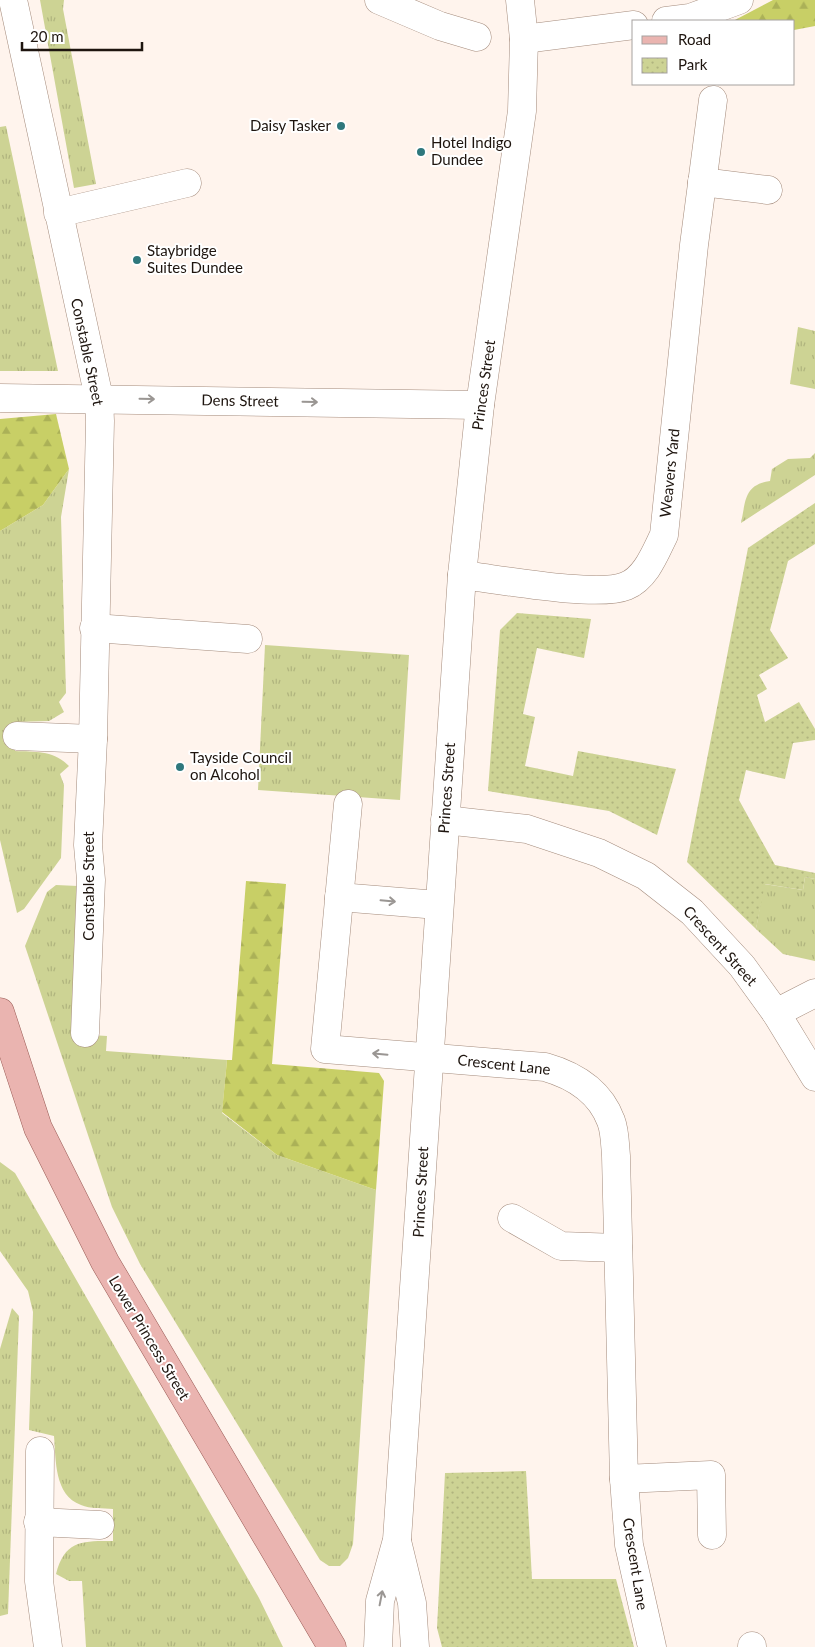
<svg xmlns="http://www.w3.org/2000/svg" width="815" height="1647" font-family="Lato,sans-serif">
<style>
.grass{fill:url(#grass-tufts)}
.forest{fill:url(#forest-firs)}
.park{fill:url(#park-dots)}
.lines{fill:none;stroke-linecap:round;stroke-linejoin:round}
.minor-casing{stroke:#a48b7c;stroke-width:29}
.major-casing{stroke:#9a5c56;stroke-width:29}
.minor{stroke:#fff;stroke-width:28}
.major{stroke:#eab4b0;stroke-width:28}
.oneway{stroke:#9a9693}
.poi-dot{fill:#2f787d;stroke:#fff;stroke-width:2}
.labels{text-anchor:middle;stroke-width:4;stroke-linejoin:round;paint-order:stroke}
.poi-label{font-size:15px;fill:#1e150f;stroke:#fff;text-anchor:start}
.street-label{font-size:15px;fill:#1e150f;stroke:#fff}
</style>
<defs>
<pattern id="grass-tufts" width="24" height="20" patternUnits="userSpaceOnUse" patternTransform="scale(1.25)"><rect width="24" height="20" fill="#cdd394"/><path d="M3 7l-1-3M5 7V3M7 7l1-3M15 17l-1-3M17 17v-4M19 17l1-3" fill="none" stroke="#b0b47e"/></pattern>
<pattern id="forest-firs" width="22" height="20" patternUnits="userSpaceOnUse" patternTransform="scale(1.25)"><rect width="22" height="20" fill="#c8cf66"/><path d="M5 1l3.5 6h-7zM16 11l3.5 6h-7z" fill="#abb157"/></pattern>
<pattern id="park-dots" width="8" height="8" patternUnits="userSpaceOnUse" patternTransform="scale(1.25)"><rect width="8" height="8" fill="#cdd394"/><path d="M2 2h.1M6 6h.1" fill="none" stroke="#b0b47e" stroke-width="1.8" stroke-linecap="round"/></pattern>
</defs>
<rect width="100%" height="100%" fill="#fff4ed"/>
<g class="grass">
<polygon points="40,0 64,0 63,9 96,184 74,188"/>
<polygon points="6,126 58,371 0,371 0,127"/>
<polygon points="798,327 815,331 815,389 790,384"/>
<path d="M815,453V475L741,523C746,500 744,485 770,481L772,469L788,459L810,458Z"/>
<path d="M69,469L61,517L66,693L59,702L64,712L49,721L14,722L15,751C36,752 53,750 69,766L60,774L64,785L61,858L24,909L17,913L0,840V531L43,505Z"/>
<polygon points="265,645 409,655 400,800 258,790"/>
<polygon points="805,877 815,879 815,961 783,954 756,929 764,884 803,890"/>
<polygon points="56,885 78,886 75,1034 107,1036 106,1051 227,1060 222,1113 277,1155 376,1190 353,1544 348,1558 340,1566 329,1566 320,1560 140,1264 112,1207 25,946 47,892"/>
<path d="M0,1162L15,1173L259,1598L283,1647H86L82,1581H69L56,1574C65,1540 82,1541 113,1541V1509C103,1508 90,1509 81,1505C54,1495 56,1460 54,1436L29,1430L33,1312L28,1291L0,1251Z"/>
<polygon points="12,1308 19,1316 8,1614 0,1616 0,1349"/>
</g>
<g class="forest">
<polygon points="773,0 815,0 815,26 794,30 794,21 733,21"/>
<polygon points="56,414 69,469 43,505 0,531 0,419"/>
<polygon points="246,881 286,884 272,1064 379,1073 384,1081 376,1190 277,1155 222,1112 227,1060 232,1060"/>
</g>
<g class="park">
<polygon points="815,503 815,544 788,561 770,630 788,658 759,675 767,689 757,695 765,722 799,702 815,729 815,740 793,743 785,779 746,770 739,800 775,865 815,873 815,879 805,877 803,890 765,884 756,929 687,862 748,548"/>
<polygon points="517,613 591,619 584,658 537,648 523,714 535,717 525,766 573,776 578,751 676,769 657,835 609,811 488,791 500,630"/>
<polygon points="526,1471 532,1579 616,1579 634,1647 442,1647 437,1628 445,1473"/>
</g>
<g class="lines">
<g class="minor-casing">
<g id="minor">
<polyline points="13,0 99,398 100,421 93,739 88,845 91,880 85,1033"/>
<polyline points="379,0 440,26 477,37"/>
<polyline points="666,21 690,18 739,0"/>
<polyline points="524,39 634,25"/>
<polyline points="702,182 768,190"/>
<polyline points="58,213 187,183"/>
<polyline points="0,398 480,405"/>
<path d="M462,575C497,579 597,598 626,586C646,578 655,553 664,535L694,245L713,100"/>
<polyline points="94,628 248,639"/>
<polyline points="17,736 93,739"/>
<path d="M348,804L325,1049L545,1067C573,1075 600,1091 611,1121C615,1131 615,1145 616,1156L624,1479L629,1545L652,1647"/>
<polyline points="445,820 527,829 599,853 646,876 692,912 742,966 776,1013 815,1077"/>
<polyline points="339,897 438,905"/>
<polyline points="776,1013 815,993"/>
<polyline points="512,1218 561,1246 618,1248"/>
<polyline points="40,1451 39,1581 48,1647"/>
<polyline points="624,1479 711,1475 712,1535"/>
<polyline points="38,1522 100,1525"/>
<polyline points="397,1541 412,1603 415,1647"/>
<polyline points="752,1646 752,1647"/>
<polyline points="378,1647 380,1601 397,1540 462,575 480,405 522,111 524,39 520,0"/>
</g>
</g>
<g class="major-casing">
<polyline id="major" points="0,1012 38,1128 105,1262 332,1647"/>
</g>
<use href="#minor" class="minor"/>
<use href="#major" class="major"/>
</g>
<defs><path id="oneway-shaft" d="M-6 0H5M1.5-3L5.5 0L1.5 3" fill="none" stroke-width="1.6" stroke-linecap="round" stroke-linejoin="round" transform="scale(1.25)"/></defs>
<g class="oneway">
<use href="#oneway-shaft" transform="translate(147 399) rotate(1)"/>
<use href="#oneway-shaft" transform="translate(310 402) rotate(1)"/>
<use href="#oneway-shaft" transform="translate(388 901) rotate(5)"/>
<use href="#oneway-shaft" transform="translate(380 1054) rotate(-175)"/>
<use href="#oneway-shaft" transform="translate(381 1598) rotate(-79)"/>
</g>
<g class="poi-dot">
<circle cx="341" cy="126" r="5"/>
<circle cx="421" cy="152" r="5"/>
<circle cx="137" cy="260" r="5"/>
<circle cx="180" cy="767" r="5"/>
</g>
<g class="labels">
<g class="poi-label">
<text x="331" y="131" text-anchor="end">Daisy Tasker</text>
<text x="431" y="148">Hotel Indigo<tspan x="431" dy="17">Dundee</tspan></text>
<text x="147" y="256">Staybridge<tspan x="147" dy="17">Suites Dundee</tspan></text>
<text x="190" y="763">Tayside Council<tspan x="190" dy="17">on Alcohol</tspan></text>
</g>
<g class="street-label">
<text transform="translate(87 352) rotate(78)" y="5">Constable Street</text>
<text transform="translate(484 385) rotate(-82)" y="5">Princes Street</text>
<text transform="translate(240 401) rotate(1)" y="5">Dens Street</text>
<text transform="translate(670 473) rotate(-84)" y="5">Weavers Yard</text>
<text transform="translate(447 788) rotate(-86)" y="5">Princes Street</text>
<text transform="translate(89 886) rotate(-90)" y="5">Constable Street</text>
<text transform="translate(720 946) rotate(48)" y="5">Crescent Street</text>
<text transform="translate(504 1065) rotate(6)" y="5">Crescent Lane</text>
<text transform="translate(421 1192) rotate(-87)" y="5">Princes Street</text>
<text transform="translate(149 1338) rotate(59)" y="5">Lower Princess Street</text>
<text transform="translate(635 1564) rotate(81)" y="5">Crescent Lane</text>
</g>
</g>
<rect x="632" y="20" width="162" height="65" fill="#ffffff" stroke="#a5a19f"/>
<rect x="642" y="36" width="25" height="8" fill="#eab4b0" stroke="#a5a19f"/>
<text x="678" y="45" font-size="15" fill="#1e150f">Road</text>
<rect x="642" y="58" width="25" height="15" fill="url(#park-dots)" stroke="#a5a19f"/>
<text x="678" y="70" font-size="15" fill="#1e150f">Park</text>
<path d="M22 42v8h120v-8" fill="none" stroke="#1e150f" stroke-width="2.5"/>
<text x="30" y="42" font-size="15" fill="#1e150f" stroke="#ffffff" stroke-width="4" paint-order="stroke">20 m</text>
</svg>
